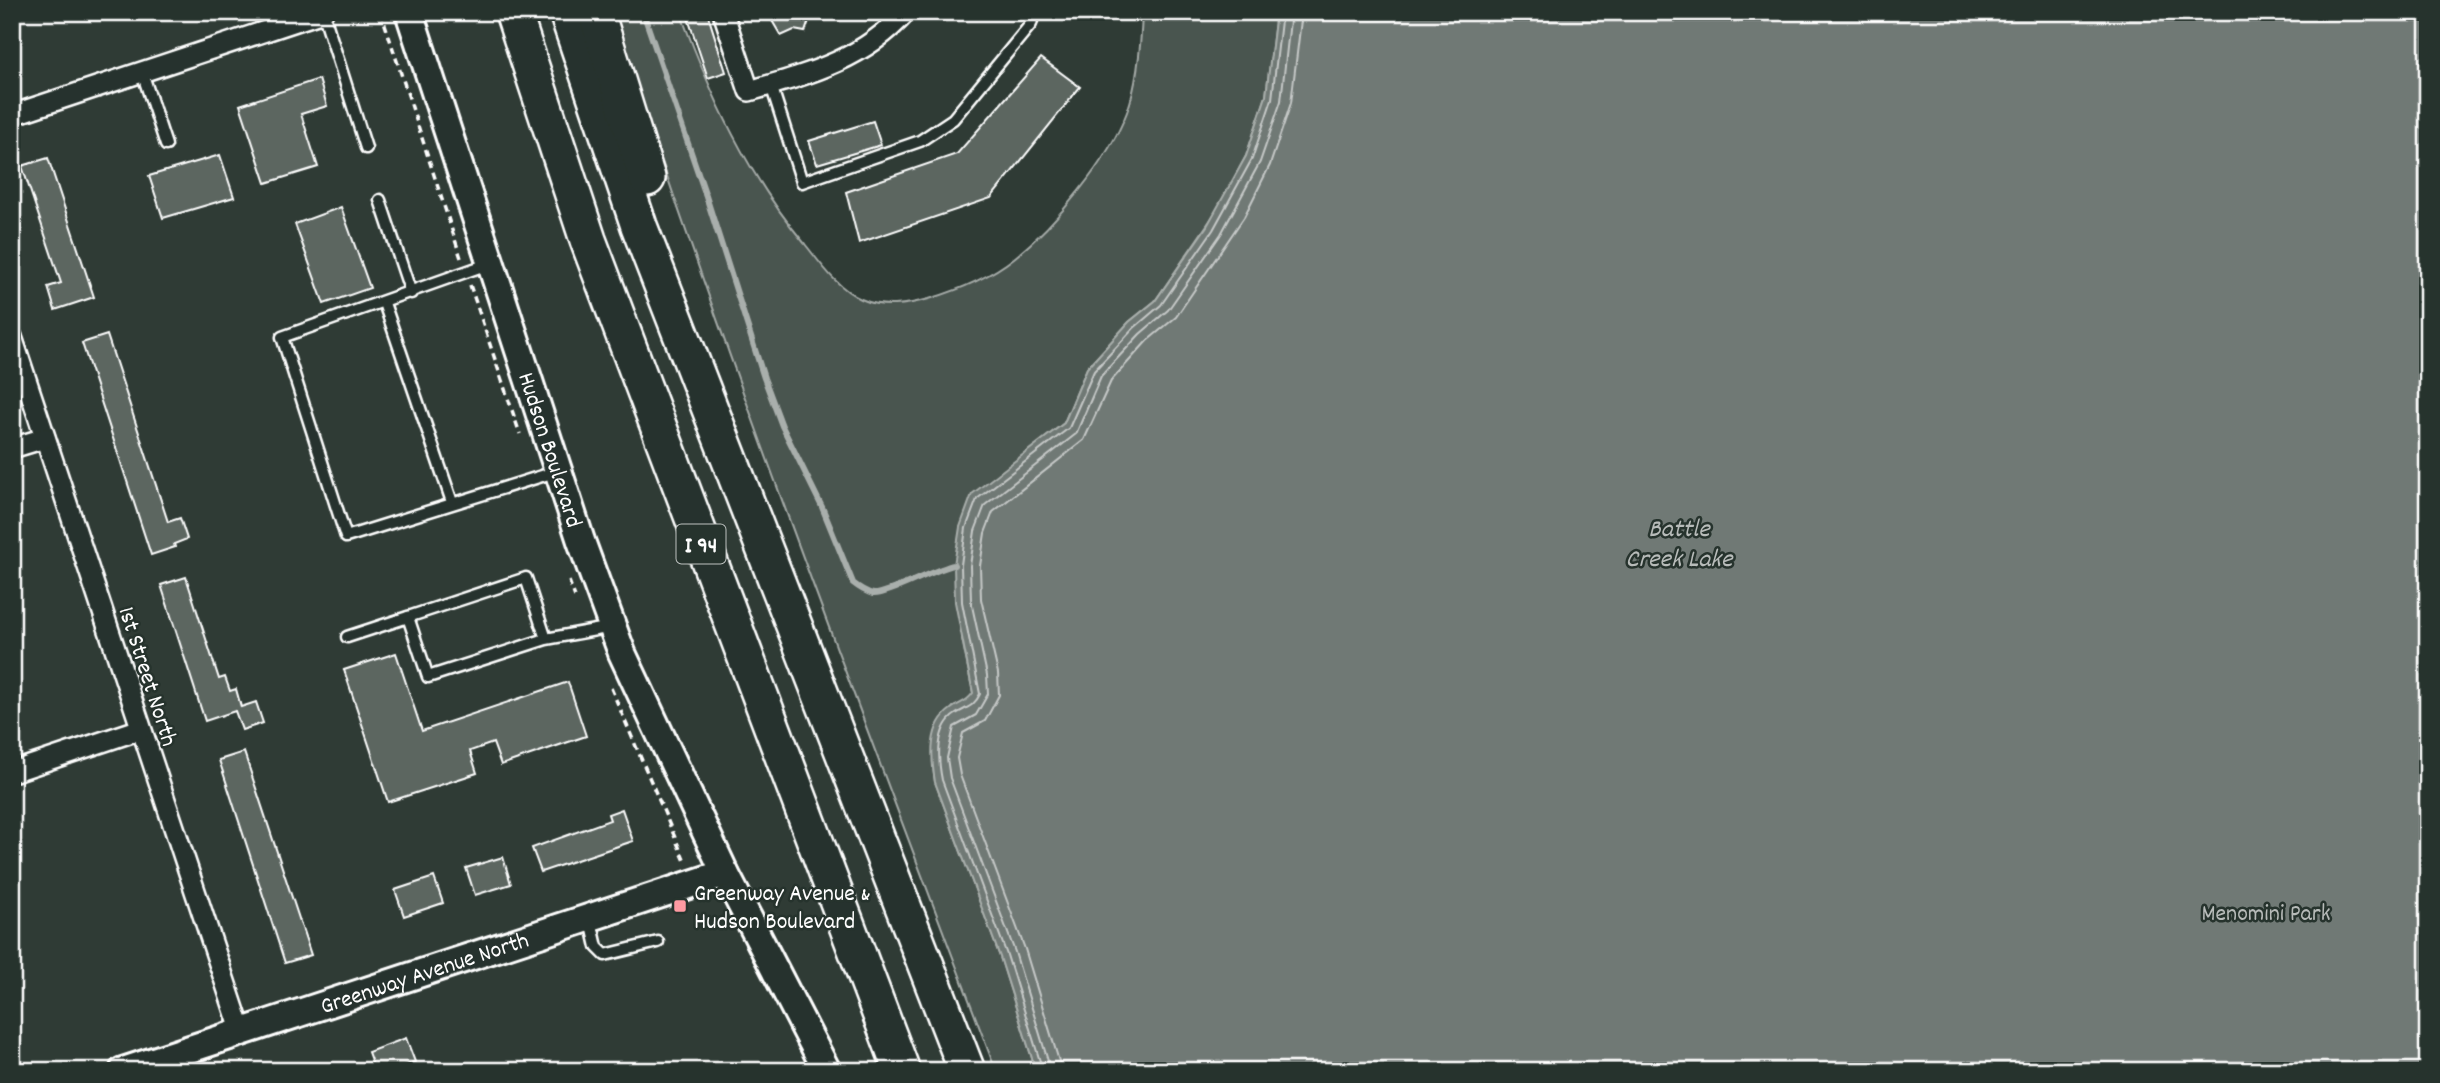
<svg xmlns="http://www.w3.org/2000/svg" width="2440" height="1083" font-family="Dekko,sans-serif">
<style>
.green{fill:#4a544f;stroke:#a4aaa7;stroke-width:2}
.water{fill:#707975;stroke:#a9afac;stroke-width:2}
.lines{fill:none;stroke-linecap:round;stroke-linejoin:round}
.shore{stroke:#c6c9c8;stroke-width:2}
.stream{stroke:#a9afac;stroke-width:6}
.building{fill:#5b6661;stroke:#fff;stroke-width:2}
.lane-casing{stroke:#fff;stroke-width:15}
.street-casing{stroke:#fff;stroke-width:24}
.secondary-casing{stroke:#fff;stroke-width:32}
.highway-casing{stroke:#fff;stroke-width:40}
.path{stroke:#fff;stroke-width:3.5;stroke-dasharray:7 5;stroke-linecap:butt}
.lane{stroke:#26332d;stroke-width:10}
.street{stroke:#26332d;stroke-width:19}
.secondary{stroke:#26332d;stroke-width:26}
.highway{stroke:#26332d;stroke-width:35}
.poi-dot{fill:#ff9aa2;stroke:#26332d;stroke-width:2.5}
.labels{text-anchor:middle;stroke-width:5;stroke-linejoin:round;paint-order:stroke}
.shield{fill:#26332d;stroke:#bec2c0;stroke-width:2}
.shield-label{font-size:23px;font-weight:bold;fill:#fff}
.street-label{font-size:24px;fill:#fff;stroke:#26332d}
.poi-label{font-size:24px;fill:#fff;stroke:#26332d;text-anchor:start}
.park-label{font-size:24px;fill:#b7bbb9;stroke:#26332d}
.water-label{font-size:26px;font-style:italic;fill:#b8bcba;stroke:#26332d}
</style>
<rect width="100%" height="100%" fill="#2f3b35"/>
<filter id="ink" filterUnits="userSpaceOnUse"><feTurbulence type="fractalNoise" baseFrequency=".0143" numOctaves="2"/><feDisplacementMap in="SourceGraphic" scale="14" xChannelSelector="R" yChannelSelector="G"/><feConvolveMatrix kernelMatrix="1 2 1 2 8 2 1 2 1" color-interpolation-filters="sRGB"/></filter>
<g filter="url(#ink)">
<path class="green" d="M612,12H680C711,96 747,175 805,244C821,264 837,288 861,299C883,309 907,305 929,299C959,290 989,278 1014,258C1055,225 1109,160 1127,112C1138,82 1141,44 1142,12H1276L1266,96L1246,156L1222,203L1155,301L1129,322L1087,368L1064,423L1003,473L962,639L973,693L966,703L953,707C935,737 929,747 935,782L1000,957L1036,1071H996C863,720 729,369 612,12Z"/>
<path class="water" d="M1276,12H2428V1071H1036L1000,957L935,782C931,758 928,725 951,709C960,702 966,703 973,693L955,602L954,565L960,527L972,494L1064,423L1087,368L1129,322L1155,301L1207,226L1246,156L1266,96Z"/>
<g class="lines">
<g class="shore">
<path d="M1043,1071L1007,955L942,780C938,760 935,727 956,714C967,707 974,707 980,694L962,602L961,565L966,528L977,499L1069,428L1094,371L1134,328L1161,305L1213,230L1252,159L1272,99L1282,12"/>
<polyline points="1051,1071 1015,952 950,778 947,758 954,727 976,715 988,694 987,675 971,601 970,566 975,531 985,505 1076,434 1101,376 1140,334 1168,310 1221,234 1260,162 1281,101 1291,12"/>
<polyline points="1062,1071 1025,949 960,775 957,758 963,733 985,721 999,695 998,673 981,599 980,566 985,533 993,512 1084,440 1111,381 1147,341 1176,317 1244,217 1270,165 1291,103 1302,12"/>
</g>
<path class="stream" d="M643,12L706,196L764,378L782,426L822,507L853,583C858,587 866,592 873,594C886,596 934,569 954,565"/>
</g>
<g class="building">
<polygon points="686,12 707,12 726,72 708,78"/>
<polygon points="767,12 812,12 805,32 794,30 781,36"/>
<polygon points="1041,58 1080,87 991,198 859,243 846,192 957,154"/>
<polygon points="319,79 327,106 301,114 318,167 266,183 240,105"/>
<polygon points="873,121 881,145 817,164 809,141"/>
<polygon points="220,155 234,197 163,218 149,176"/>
<polygon points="48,158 94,297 55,310 48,287 61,283 22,166"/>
<polygon points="341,207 370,288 324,304 295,224"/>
<polygon points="107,335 168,522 180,518 187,539 174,544 175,547 151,555 82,343"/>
<polygon points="186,577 219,679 225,677 230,691 236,689 241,707 256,702 263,723 242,730 235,711 205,721 161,585"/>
<polygon points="396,653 422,731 568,682 586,736 501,765 493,743 470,751 477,773 388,802 344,670"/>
<polygon points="244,752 311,955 285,963 219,760"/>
<polygon points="622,809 633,841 541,872 532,848 610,820 608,814"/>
<polygon points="503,857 511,884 475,895 466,868"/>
<polygon points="434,877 443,903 404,916 395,890"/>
<polygon points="406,1038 415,1062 390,1071 375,1071 368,1052"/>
</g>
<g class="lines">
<g class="lane-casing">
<g id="lane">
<polyline points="323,12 366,148"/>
<polyline points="142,72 166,145"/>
<polyline points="771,85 802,182 920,141 953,119 1031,24 1034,12"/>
<polyline points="380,200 411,293"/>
<polyline points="488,264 282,337 346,537 558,471"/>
<polyline points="384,303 452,502"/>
<polyline points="347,637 408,617"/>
<polyline points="546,639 526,578 408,617 428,677 546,639 612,627"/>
<polyline points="591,921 597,947 605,955 658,942"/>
</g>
</g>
<g class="street-casing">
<g id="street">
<path d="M723,12L749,91C809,74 863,60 906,12"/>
<polyline points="12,115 323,12"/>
<polyline points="12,337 241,1030"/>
<polyline points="12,448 45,438"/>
<polyline points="12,772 141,729"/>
</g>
</g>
<g class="secondary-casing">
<g id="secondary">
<path id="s1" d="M409,12L581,541L622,653L725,873L827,1071"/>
<path id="s2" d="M123,1071L725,873"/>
</g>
</g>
<g class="highway-casing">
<g id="highway">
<polyline points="513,12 588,240 902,1071"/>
<polyline points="567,12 639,226 967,1071"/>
<polyline points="596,12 647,178"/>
</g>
</g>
<g class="path">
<polyline points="381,12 461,258"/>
<polyline points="470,285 520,434"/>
<polyline points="569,581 575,597"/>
<polyline points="611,688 685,861"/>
</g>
<use href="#lane" class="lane"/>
<use href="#street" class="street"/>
<use href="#secondary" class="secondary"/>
<use href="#highway" class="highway"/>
</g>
</g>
<rect class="poi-dot" x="673" y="899" width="14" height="14" rx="3.5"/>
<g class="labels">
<rect class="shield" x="676.5" y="524.5" width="49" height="39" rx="5"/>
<g class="shield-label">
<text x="701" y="552">I 94</text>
</g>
<g class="street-label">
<text dy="8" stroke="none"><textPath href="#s1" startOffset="460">Hudson Boulevard</textPath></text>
<text transform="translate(149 676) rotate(72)" y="8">1st Street North</text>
<text dy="8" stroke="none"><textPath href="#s2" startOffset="317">Greenway Avenue North</textPath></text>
</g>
<g class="poi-label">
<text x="694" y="900">Greenway Avenue &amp;<tspan x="694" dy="28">Hudson Boulevard</tspan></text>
</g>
<g class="park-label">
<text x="2266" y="920">Menomini Park</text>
</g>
<g class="water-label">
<text x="1679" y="536">Battle<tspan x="1679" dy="30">Creek Lake</tspan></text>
</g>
</g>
<rect width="2440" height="1083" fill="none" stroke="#26332d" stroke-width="42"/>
<rect x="21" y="21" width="2398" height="1041" fill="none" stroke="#fff" stroke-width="2.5" filter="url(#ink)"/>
</svg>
